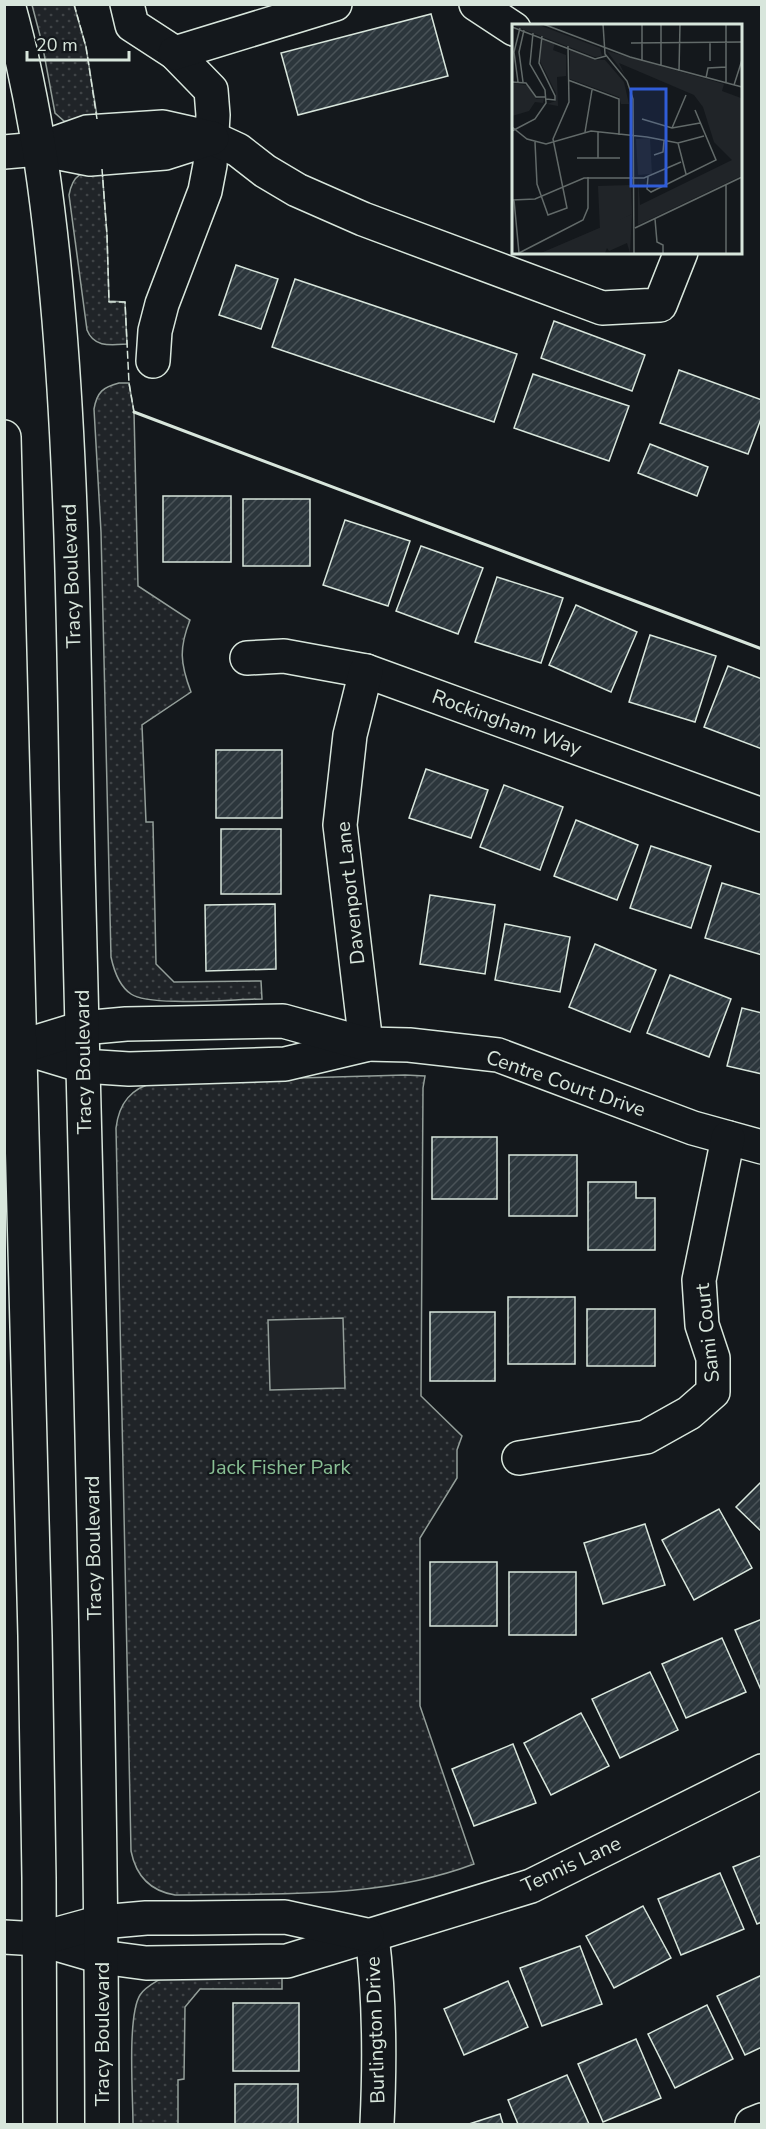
<svg xmlns="http://www.w3.org/2000/svg" width="766" height="2129" font-family="'Nunito Sans',sans-serif">
<style>
.grass{fill:url(#grass-dots);stroke:#939e99;stroke-width:1.5}
.pitch{fill:#202428;stroke:#939e99;stroke-width:1.5}
.building{fill:url(#building-hatch);stroke:#d8e6dc;stroke-width:1.5}
.lines{fill:none;stroke-linecap:round;stroke-linejoin:round}
.minor-casing{stroke:#d8e6dc;stroke-width:36}
.major-casing{stroke:#d8e6dc;stroke-width:36}
.minor{stroke:#14181c;stroke-width:33}
.major{stroke:#14181c;stroke-width:33}
.fence{stroke:#d8e6dc;stroke-width:1.5;stroke-dasharray:8 3;stroke-linecap:butt}
.wall{stroke:#d8e6dc;stroke-width:3}
.labels{text-anchor:middle;stroke-width:4.5;stroke-linejoin:round;paint-order:stroke}
.street-label{font-size:20px;fill:#d8e6dc;stroke:#14181c}
.park-label{font-size:20px;fill:#8ac095;stroke:#14181c}
.inset-road{fill:none;stroke:#626a69;stroke-width:1.5}
.view{fill:#305dd8;fill-opacity:0.15;stroke:#305dd8;stroke-width:3}
.inset-edge{fill:none;stroke:#d8e6dc;stroke-width:3}
</style>
<defs>
<pattern id="grass-dots" width="8" height="8" patternUnits="userSpaceOnUse" patternTransform="scale(1.5)"><rect width="8" height="8" fill="#202428"/><path d="M2 2h.1M6 6h.1" fill="none" stroke="#404447" stroke-width="1.8" stroke-linecap="round"/></pattern>
<pattern id="building-hatch" width="6" height="6" patternUnits="userSpaceOnUse" patternTransform="scale(1.5)"><rect width="6" height="6" fill="#2c363c"/><path d="M-1 1l2-2M0 6l6-6M5 7l2-2" fill="none" stroke="#4a5358"/></pattern>
</defs>
<rect width="100%" height="100%" fill="#14181c"/>
<g class="grass">
<polygon points="32,5 74,5 86,47 98,122 71,123 64,121 55,113 42,43"/>
<path d="M102,169L107,235L109,301L125,302L127,344C111,345 94,348 87,330L69,195C73,173 82,172 102,169Z"/>
<path d="M119,383H129L134,412L138,586L190,620C179,648 180,663 191,692L142,725L146,822H153L156,964L174,982L261,981L262,999C235,999 149,1007 131,994C119,986 114,971 111,957L101,532L94,409C97,392 103,387 119,383Z"/>
<path d="M405,1075L425,1076L423,1088L421,1396L462,1436L457,1450V1478L420,1538V1706L474,1864C379,1900 275,1893 175,1895C150,1891 136,1876 131,1851L116,1128C119,1103 131,1088 156,1082Z"/>
<path d="M282,1974V1989H200L185,2007L184,2079L178,2080V2124H133C133,2097 127,2016 140,1995C145,1987 154,1983 162,1978Z"/>
</g>
<polygon class="pitch" points="343,1318 345,1388 270,1390 268,1320"/>
<g class="building">
<polygon points="431,14 448,76 298,115 281,53"/>
<polygon points="236,265 278,279 261,329 219,315"/>
<polygon points="295,279 517,354 494,422 272,347"/>
<polygon points="554,321 645,355 632,391 541,358"/>
<polygon points="679,370 762,400 762,416 748,454 660,423"/>
<polygon points="533,374 629,406 609,461 514,428"/>
<polygon points="650,444 708,467 697,496 638,473"/>
<rect x="163" y="496" width="68" height="66"/>
<rect x="243" y="499" width="67" height="67"/>
<polygon points="345,520 410,541 388,606 323,585"/>
<polygon points="421,546 483,568 458,634 396,611"/>
<polygon points="497,577 563,598 541,663 475,642"/>
<polygon points="576,605 637,632 611,692 549,665"/>
<polygon points="650,635 716,656 695,722 629,702"/>
<polygon points="728,666 762,679 762,749 704,727"/>
<rect x="216" y="750" width="66" height="68"/>
<polygon points="426,769 488,790 471,838 409,818"/>
<polygon points="504,785 563,807 540,870 480,847"/>
<polygon points="576,820 638,845 617,900 554,876"/>
<rect x="221" y="829" width="60" height="65"/>
<polygon points="651,846 711,866 691,928 630,908"/>
<polygon points="722,883 762,895 762,955 705,938"/>
<polygon points="430,895 495,905 485,974 420,964"/>
<polygon points="275,904 276,969 206,971 205,905"/>
<polygon points="505,924 570,937 560,992 495,980"/>
<polygon points="595,944 656,970 630,1032 569,1007"/>
<polygon points="670,975 731,999 709,1057 647,1033"/>
<polygon points="742,1008 762,1013 762,1074 727,1066"/>
<rect x="432" y="1137" width="65" height="62"/>
<rect x="509" y="1155" width="68" height="61"/>
<polygon points="588,1182 636,1182 636,1198 655,1198 655,1250 588,1250"/>
<rect x="508" y="1297" width="67" height="67"/>
<rect x="587" y="1309" width="68" height="57"/>
<rect x="430" y="1312" width="65" height="69"/>
<polygon points="762,1481 762,1532 736,1507"/>
<polygon points="719,1509 752,1568 694,1600 662,1540"/>
<polygon points="645,1524 665,1585 603,1604 584,1543"/>
<rect x="430" y="1562" width="67" height="64"/>
<rect x="509" y="1572" width="67" height="63"/>
<polygon points="762,1619 762,1690 761,1690 735,1630"/>
<polygon points="722,1638 746,1692 686,1718 662,1664"/>
<polygon points="650,1672 678,1730 620,1758 592,1699"/>
<polygon points="581,1713 609,1766 551,1795 524,1743"/>
<polygon points="513,1744 536,1803 474,1826 452,1769"/>
<polygon points="762,1855 762,1922 757,1924 733,1867"/>
<polygon points="720,1873 744,1929 681,1955 658,1899"/>
<polygon points="643,1906 671,1958 614,1988 586,1936"/>
<polygon points="580,1946 602,2004 542,2026 520,1968"/>
<polygon points="762,1975 762,2047 745,2055 717,1996"/>
<polygon points="508,1981 528,2027 464,2055 444,2009"/>
<rect x="233" y="2003" width="66" height="68"/>
<polygon points="707,2005 733,2059 675,2088 648,2034"/>
<polygon points="636,2039 661,2098 603,2122 578,2064"/>
<polygon points="567,2075 589,2124 518,2124 508,2100"/>
<rect x="235" y="2084" width="63" height="40"/>
<polygon points="500,2114 503,2124 469,2124"/>
</g>
<g class="lines">
<g class="minor-casing">
<g id="minor">
<polyline points="127,4 132,25 175,53 211,90 213,115 210,165 205,191 162,304 155,331 153,361"/>
<polyline points="476,4 514,29"/>
<polyline points="175,53 335,4"/>
<polyline points="212,138 238,150 265,171 297,190 363,219 602,308 660,305 681,252"/>
<polyline points="4,152 39,149 87,132 163,127 212,138 165,153 90,159 39,149"/>
<polyline points="247,658 284,656 366,671 762,815"/>
<polyline points="366,671 350,735 340,825 366,1044"/>
<polyline points="17,1046 83,1066 129,1069 285,1064 365,1045"/>
<polyline points="20,1047 82,1028 126,1024 283,1021 366,1044 409,1045 498,1055 693,1128 762,1147"/>
<polyline points="519,1458 646,1437 689,1413 713,1392 713,1358 702,1325 699,1280 728,1138"/>
<path d="M372,1936C380,1999 380,2061 377,2124"/>
<polyline points="4,1937 39,1939 101,1957 146,1963 287,1961 531,1886 762,1771"/>
<polyline points="39,1939 101,1922 146,1918 191,1918 285,1917 367,1935"/>
<polyline points="752,2124 762,2120"/>
</g>
</g>
<g class="major-casing">
<g id="major">
<path d="M8,4C37,107 50,214 59,320C74,501 74,683 78,865C88,1284 101,1705 102,2124"/>
<polyline points="4,437 35,1636 39,1878 40,2124"/>
</g>
</g>
<use href="#minor" class="minor"/>
<use href="#major" class="major"/>
<g class="fence">
<polyline points="74,4 86,47 97,119"/>
<polyline points="102,169 107,235 109,302 125,302 129,383 134,412"/>
</g>
<polyline class="wall" points="134,412 762,649"/>
</g>
<g class="labels">
<g class="street-label">
<text transform="translate(71 576) rotate(-92)" y="7">Tracy Boulevard</text>
<text transform="translate(507 722) rotate(20)" y="7">Rockingham Way</text>
<text transform="translate(350 893) rotate(-96)" y="7">Davenport Lane</text>
<text transform="translate(83 1062) rotate(-91)" y="7">Tracy Boulevard</text>
<text transform="translate(566 1083) rotate(19)" y="7">Centre Court Drive</text>
<text transform="translate(707 1333) rotate(-96)" y="7">Sami Court</text>
<text transform="translate(93 1548) rotate(-91)" y="7">Tracy Boulevard</text>
<text transform="translate(571 1864) rotate(-25)" y="7">Tennis Lane</text>
<text transform="translate(375 2030) rotate(-92)" y="7">Burlington Drive</text>
<text transform="translate(102 2034) rotate(-90)" y="7">Tracy Boulevard</text>
</g>
<g class="park-label">
<text x="280" y="1474">Jack Fisher Park</text>
</g>
</g>
<g transform="translate(512 24)">
<rect width="230" height="230" fill="#14181c"/>
<path d="M0,1V0L27,1L88,24L90,32L83,33ZM30,14L43,19L41,26L54,31V52L45,53L46,82L35,80L44,77V69L28,37ZM58,25L83,36H93L112,58L117,80H109L107,73L58,55ZM95,27L212,60L210,67L229,74V152L126,201V155L128,181L220,136L202,118L191,83L182,71L107,39L113,51ZM0,59L18,62L24,75L32,74L31,79L23,78L17,87L0,92ZM138,114L140,150L126,151L124,115ZM120,190L118,229L115,219L97,227L95,224L93,229H29Z" fill="#202428"/>
<path d="M119,161L120,190L88,206L86,162Z" fill="#202428"/>
<path class="inset-road" d="M31,0L118,33L230,63M91,0L93,30L115,57L121,75L122,229M214,0V59M0,3L83,35L94,32M30,12L27,39L43,72V76L34,75M119,19L230,18M198,19V37M130,37V0M149,42V0M167,47L168,0M194,54L196,44L214,43M56,56L107,75V111M0,58L14,59L24,73H34M6,58L2,28L8,4M11,58L7,28L12,6M222,61L230,36M130,95L160,104L188,99M0,103L15,115L34,120L79,107L135,113M160,104L174,71M0,107L23,95L34,79L33,66L18,40L21,9M73,108L80,66M135,113L166,119L192,112M23,118L25,160L36,191L55,184L41,115L57,78L56,22M166,119L174,150M142,131L151,128L152,117M65,134H108M86,134V107M136,153L135,165L139,168L204,136L183,86M214,161V229M0,176L23,175L72,154H132L169,138M2,176L7,229L71,196L76,184V153M143,195L145,218L151,221V229M123,204L230,153"/>
<path class="view" d="M119,65H154V162H119Z"/>
<rect width="230" height="230" class="inset-edge"/>
</g>
<rect width="766" height="2129" fill="none" stroke="#d8e6dc" stroke-width="12"/>
<path d="M27 51v9h102v-9" fill="none" stroke="#d8e6dc" stroke-width="3"/>
<text x="36" y="51" font-size="18" fill="#d8e6dc" stroke="#14181c" stroke-width="4.5" paint-order="stroke">20 m</text>
</svg>
